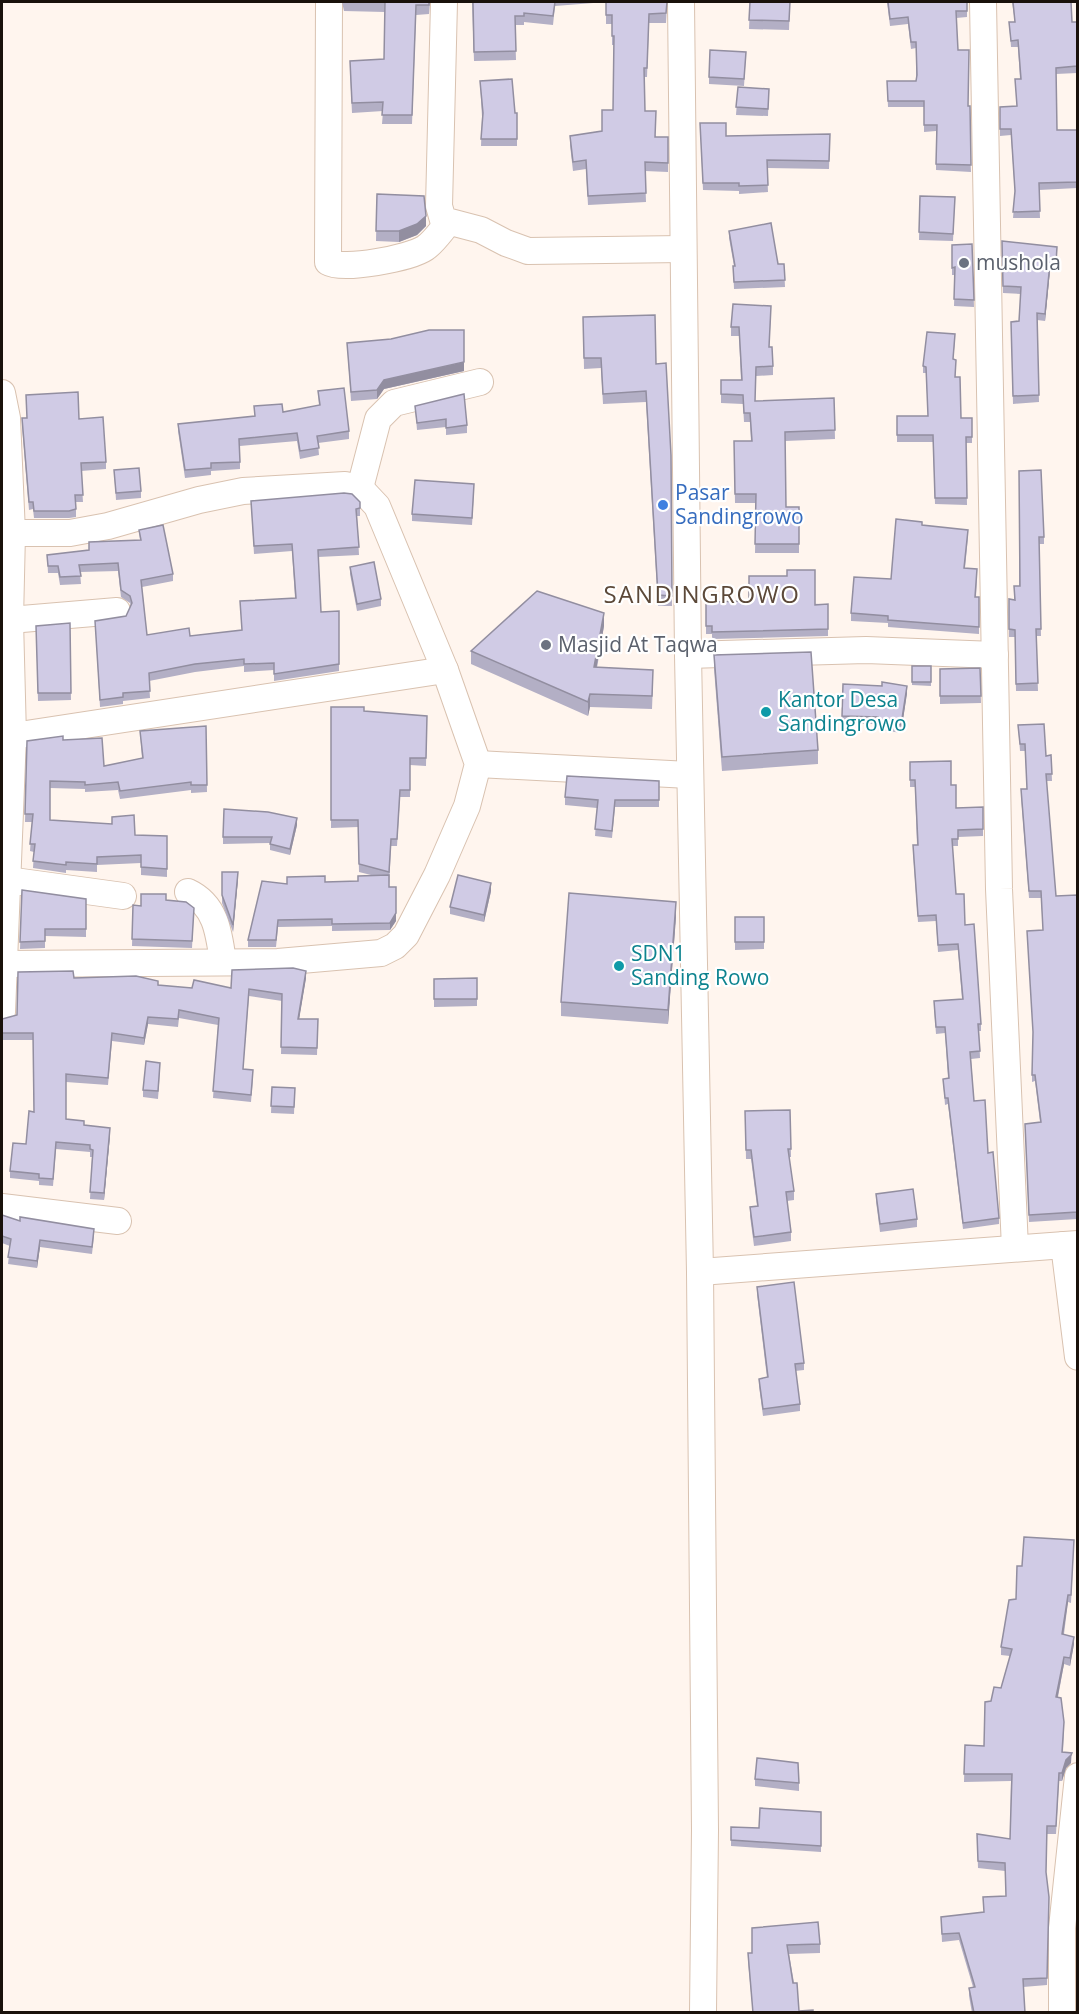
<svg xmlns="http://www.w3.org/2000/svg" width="1079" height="2014" font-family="'Open Sans',sans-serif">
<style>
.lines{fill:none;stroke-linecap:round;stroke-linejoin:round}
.minor-casing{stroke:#d9c2b0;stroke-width:28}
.minor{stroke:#fff;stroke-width:26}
.wall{fill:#b3afc5}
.shaded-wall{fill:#928ea0}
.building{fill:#d0cbe5;stroke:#928ea0;stroke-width:1.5}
.worship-dot{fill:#6b7280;stroke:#fff;stroke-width:2}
.shop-dot{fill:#3f7fe0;stroke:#fff;stroke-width:2}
.culture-dot{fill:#0f9aa8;stroke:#fff;stroke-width:2}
.labels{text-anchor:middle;stroke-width:4.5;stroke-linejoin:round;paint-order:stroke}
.worship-label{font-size:21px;fill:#5b616d;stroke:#fff;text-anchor:start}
.shop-label{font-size:21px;fill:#366cbe;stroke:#fff;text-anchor:start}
.culture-label{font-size:21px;fill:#0d838f;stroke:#fff;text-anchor:start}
.quarter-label{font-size:24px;letter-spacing:1.5px;fill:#5c4939;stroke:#fff}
</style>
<rect width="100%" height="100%" fill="#fff5ee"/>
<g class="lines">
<g class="minor-casing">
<g id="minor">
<path d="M329,2L328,262C343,271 410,258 425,248C434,242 441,231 448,223"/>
<polyline points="444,2 439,206 443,220 481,230 506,243 528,251 683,249"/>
<polyline points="681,2 688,655 700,1272 705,1830 703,2012"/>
<polyline points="983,2 999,889 1015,1248"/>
<polyline points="2,393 7,418 12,533 10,620 13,736 2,1012"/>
<polyline points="360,488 378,419 394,403 480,382"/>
<polyline points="10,620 117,611"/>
<polyline points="688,655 866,650 995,655"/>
<polyline points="13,736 445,670"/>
<polyline points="478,764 689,775"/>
<polyline points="7,880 123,896"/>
<path d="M188,892C216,905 219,933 223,962"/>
<polyline points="2,964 278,962 381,953 395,946 406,935 437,875 467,806 478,764 445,670 377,506 360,488 345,485 243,491 199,500 108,526 70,533 12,533"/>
<polyline points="2,1207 118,1221"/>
<polyline points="1064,1245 1078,1357"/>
<polyline points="700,1272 1078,1244"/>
<polyline points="1062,2012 1062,1928 1078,1776"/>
</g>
</g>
<use href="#minor" class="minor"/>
</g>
<g class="wall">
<polygon points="342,2 430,2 429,14 416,15 412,124 382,124 383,111 352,113 350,70 384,59 385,12 344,11"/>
<polygon points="468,2 667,2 666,23 649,23 647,77 644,77 645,111 656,137 668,137 668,172 645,171 646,202 588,205 586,169 573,171 570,145 570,136 602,131 613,110 614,45 612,45 612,24 606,24 606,2 555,6 553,25 524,22 524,25 515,25 516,60 474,61 472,3"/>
<polygon points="750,2 790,2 789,30 749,29"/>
<polygon points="887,2 967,2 967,17 956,18 958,50 968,106 971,172 936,170 936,131 924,132 924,107 888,107 887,81 916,81 916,48 911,49 908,24 890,26"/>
<polygon points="1012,2 1071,2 1072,22 1077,22 1077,73 1056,74 1057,130 1077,130 1077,188 1039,190 1040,218 1013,218 1015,194 1011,135 1000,136 1000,107 1017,106 1015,79 1020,79 1018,47 1011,47 1009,22 1015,22"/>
<polygon points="746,52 744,86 709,84 709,77"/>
<polygon points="480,81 515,113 517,113 517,146 481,146 482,117"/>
<polygon points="738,87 769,89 768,116 736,115"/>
<polygon points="700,123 726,136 830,134 829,169 767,168 768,192 739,194 739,191 703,190"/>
<polygon points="377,194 426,226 417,235 399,242 376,241"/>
<polygon points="920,196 955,197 953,241 919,240"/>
<polygon points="729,231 778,264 784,264 785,287 734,289 733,266 734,266 729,238"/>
<polygon points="1002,241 1057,254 1056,271 1050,270 1045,321 1037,320 1039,402 1013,404 1011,322 1019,321 1021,294 1003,293"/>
<polygon points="972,244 974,307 954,306 955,275 952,275 952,245"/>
<polygon points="771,315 769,347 773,366 773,375 756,376 755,401 834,398 835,439 785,441 786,507 799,507 799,553 755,553 756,503 735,503 734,441 751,441 750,422 744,422 743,404 721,403 721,380 741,380 739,336 731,336 731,327"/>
<polygon points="583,317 656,364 671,455 672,606 658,606 646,402 603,404 601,368 584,369"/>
<polygon points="955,341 953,360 956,367 955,377 961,418 972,418 972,443 966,443 967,505 935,504 933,442 897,442 897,416 928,416 926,373 923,373 923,366"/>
<polygon points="347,343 464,371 384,389 377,399 351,401"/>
<polygon points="318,391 349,431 349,439 318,443 319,455 300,459 297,441 240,446 240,469 211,471 211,475 185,478 178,431 178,424 255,416 254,406 283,412 319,406"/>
<polygon points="26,395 79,419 106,462 106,469 81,471 83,502 76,502 76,517 69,518 34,518 33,509 29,510 22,426 22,418 27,418"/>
<polygon points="415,406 467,425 467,433 446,435 446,427 417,430"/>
<polygon points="114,470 141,491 141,498 116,500"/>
<polygon points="1019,471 1044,537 1044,544 1039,544 1041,636 1036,636 1038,691 1016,691 1015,637 1009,637 1009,599 1014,599 1014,586 1019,586"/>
<polygon points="474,491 472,525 412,521 412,514"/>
<polygon points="251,501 360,502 360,516 357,516 359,555 318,557 321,612 339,611 339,671 274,681 274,670 244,672 244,666 195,672 149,681 150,698 123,701 123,704 100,707 95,621 126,616 131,606 130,603 121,597 118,571 80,572 81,584 60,585 58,573 48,573 47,555 89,550 140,540 139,530 173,574 173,581 142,587 147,635 190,636 242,631 240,601 295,598 292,551 254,554"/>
<polygon points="922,525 968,537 965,568 977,576 976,597 979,597 979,634 888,627 888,623 851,621 851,613 891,579"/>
<polygon points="350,567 381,599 381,606 357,611 350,574"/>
<polygon points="706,602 828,604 828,636 712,639 712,634 706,634"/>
<polygon points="70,623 71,700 38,701 36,626"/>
<polygon points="604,626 597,668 653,683 652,709 590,707 588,716 471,664 471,651"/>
<polygon points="714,655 818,750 818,764 722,771 714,669"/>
<polygon points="912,666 931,666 931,686 912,685"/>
<polygon points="980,668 981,703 940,704 940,669"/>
<polygon points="843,684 882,686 907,693 901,733 877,729 877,724 842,723"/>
<polygon points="331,707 364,711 427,716 426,766 410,765 410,797 400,797 397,846 391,846 389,887 396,921 390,930 332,931 332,926 278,927 276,947 248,947 248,940 287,884 325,882 358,881 375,876 359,872 358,827 331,828"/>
<polygon points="1018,725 1046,756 1051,755 1052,781 1046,781 1056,896 1077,895 1077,1219 1029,1222 1025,1124 1040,1122 1035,1081 1032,1082 1032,1075 1043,930 1041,898 1029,898 1021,796 1021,789 1027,789 1025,751 1020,751"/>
<polygon points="206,726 207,792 191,793 191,790 120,799 118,790 85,792 85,789 50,788 50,820 135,835 167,836 167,877 141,875 141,863 97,865 97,872 66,870 66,873 33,868 34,852 30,851 32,822 25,822 27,741 63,740 104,766 142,758 140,731"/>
<polygon points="910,762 951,785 956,808 983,807 983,836 958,837 958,846 952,846 956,894 965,925 981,1024 981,1031 979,1031 980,1058 971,1059 974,1101 988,1153 999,1218 999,1224 963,1229 948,1104 945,1105 943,1079 948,1078 945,1033 936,1034 934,1007 934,1001 962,999 958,950 938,952 936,921 918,922 913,852 917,845 915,787 910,787"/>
<polygon points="659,781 659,807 615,807 612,838 595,836 597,808 565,805 565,797"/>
<polygon points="297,825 290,855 270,850 270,843 223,844 223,837"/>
<polygon points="222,872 238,879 233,932 222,903"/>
<polygon points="22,890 86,899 86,937 45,936 45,948 20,949"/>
<polygon points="491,891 484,922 450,914 450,907"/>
<polygon points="166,900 194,908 192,948 132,946 133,905 141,906"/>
<polygon points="676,916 668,1024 561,1016 561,1002"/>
<polygon points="735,917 764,917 764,949 735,950"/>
<polygon points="74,978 192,988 231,988 306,978 299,1019 318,1019 317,1055 281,1054 282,1001 249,996 243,1069 253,1078 251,1102 213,1098 218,1025 179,1018 178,1027 148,1024 144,1045 112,1041 108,1085 66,1082 66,1119 110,1135 104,1200 90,1199 92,1157 90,1157 90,1152 56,1149 53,1186 39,1185 39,1181 10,1178 10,1171 26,1144 34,1112 33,1040 2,1040 2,1019 17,1015"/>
<polygon points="477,978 477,1006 434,1007 434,979"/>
<polygon points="160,1070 158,1099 143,1097 143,1090"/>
<polygon points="272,1087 295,1088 294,1114 271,1113"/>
<polygon points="790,1110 791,1157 789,1157 794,1191 794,1200 787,1201 791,1232 791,1241 754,1246 750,1216 750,1207 757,1206 751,1159 746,1159 745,1111"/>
<polygon points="876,1194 917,1219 917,1227 880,1232 876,1201"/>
<polygon points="2,1215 20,1221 94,1236 92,1254 40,1247 37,1268 8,1264 10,1246 2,1243"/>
<polygon points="757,1287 804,1363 804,1370 795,1371 800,1404 800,1411 763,1416 759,1386 759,1379 767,1378 757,1294"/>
<polygon points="1074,1540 1071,1603 1068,1602 1064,1634 1074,1644 1070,1666 1064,1664 1058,1697 1064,1730 1063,1752 1072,1753 1071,1763 1066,1768 1062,1781 1059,1781 1056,1834 1047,1834 1046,1873 1049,1897 1047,1985 1023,1987 1025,2013 972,2013 969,1996 969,1988 973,1987 959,1940 942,1942 941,1917 983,1912 1006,1896 1005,1871 978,1868 977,1834 1010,1839 1011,1781 964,1782 965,1745 984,1746 991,1701 1001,1688 1010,1656 1001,1655 1001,1647 1016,1599 1022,1566"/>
<polygon points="755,1779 799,1783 799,1791 755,1786"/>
<polygon points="821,1812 821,1852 731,1846 731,1827 759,1828"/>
<polygon points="752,1928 820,1944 820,1953 789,1954 799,2011 813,2013 753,2013 748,1962 748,1953 752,1953"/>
</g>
<g class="shaded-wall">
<polygon points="426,216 426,226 417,235 399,242 399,231"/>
<polygon points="1050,263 1050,270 1045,321 1045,314"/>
<polygon points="464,362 464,371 384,389 377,399 377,390 384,380"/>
<polygon points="604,613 604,626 594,681 594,667"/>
<polygon points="907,686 907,693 901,733 901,725"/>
<polygon points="590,694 590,707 588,716 588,702"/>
<polygon points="297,818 297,825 290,855 290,849"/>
<polygon points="238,872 238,879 233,932 233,925"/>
<polygon points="491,883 491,891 484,922 484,915"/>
<polygon points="676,902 676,916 668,1024 668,1010"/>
<polygon points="396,913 396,921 390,930 390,923"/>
<polygon points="306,971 306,978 298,1026 298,1019"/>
<polygon points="148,1017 148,1024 144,1045 144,1038"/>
<polygon points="110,1128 110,1135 104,1200 104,1193"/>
<polygon points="40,1240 40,1247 37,1268 37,1261"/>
<polygon points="1068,1595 1068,1602 1062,1642 1062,1634"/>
<polygon points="1074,1637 1074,1644 1070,1666 1070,1658"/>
<polygon points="1064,1657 1064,1664 1056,1705 1056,1697"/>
<polygon points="1071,1755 1071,1763 1066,1768 1062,1781 1062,1773 1066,1760"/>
</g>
<g class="building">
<polygon points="344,2 429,2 429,5 416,5 412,115 382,115 383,102 352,103 350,61 384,59 385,2"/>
<polygon points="473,2 555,2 553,16 524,13 524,16 515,16 516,51 474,52"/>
<polygon points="606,2 667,2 666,13 649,14 647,68 644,68 645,111 656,111 655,137 668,137 668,163 645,162 646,193 588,196 586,160 573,162 570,136 602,131 602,110 613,110 614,36 612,36 612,15 606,15"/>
<polygon points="750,2 790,2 789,21 749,20"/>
<polygon points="888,2 967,2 967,11 956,11 958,50 969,50 968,106 970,106 971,165 936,164 937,125 924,125 924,101 888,101 887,81 916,81 917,75 916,42 911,42 908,17 890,19"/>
<polygon points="1013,2 1071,2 1072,22 1077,22 1077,66 1056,68 1057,130 1077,130 1077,182 1039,183 1040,211 1013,212 1015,191 1011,129 1000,129 1000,107 1017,106 1015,79 1021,79 1018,40 1011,41 1009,22 1015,22"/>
<polygon points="710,50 746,52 744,79 709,77"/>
<polygon points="512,79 515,113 517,113 517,139 481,139 483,113 480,81"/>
<polygon points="738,87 769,89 768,109 736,107"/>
<polygon points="700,123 726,123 726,136 830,134 829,161 767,160 768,185 739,186 739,183 703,183"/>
<polygon points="377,194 424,196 426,216 417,224 399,231 376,231"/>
<polygon points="920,196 955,197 953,234 919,232"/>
<polygon points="771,223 778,264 784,264 785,280 734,282 733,266 735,266 729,231"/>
<polygon points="1002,241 1057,247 1056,263 1050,263 1045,314 1037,313 1039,395 1013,396 1011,322 1019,321 1021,287 1003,286"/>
<polygon points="972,244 974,300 954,299 955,267 952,268 952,245"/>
<polygon points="733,304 771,306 769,347 772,347 773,366 756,367 755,401 834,398 835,430 785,432 786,507 799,507 799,544 755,544 756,494 735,494 734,441 752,441 750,413 744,413 743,395 721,394 721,380 742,380 739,327 731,327"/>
<polygon points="655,315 656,364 666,363 671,455 672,596 658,595 646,391 603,394 601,358 584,358 583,317"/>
<polygon points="429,330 464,330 464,362 384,380 377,390 351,392 347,343 391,339"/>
<polygon points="927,332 955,334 953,359 956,360 955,377 960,377 961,418 972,418 972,437 966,437 967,498 935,498 933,435 897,435 897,416 928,416 926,367 923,366"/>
<polygon points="344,388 349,431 317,436 319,448 300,451 297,433 239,439 240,462 211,463 211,468 185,470 178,424 255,416 254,406 282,404 283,412 320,405 318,391"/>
<polygon points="78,392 79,419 103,417 106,462 81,463 83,495 75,495 76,509 69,511 34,511 33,502 29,502 22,418 27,418 26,395"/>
<polygon points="464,394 467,425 446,428 446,419 417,423 415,406"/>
<polygon points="139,468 141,491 116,493 114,470"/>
<polygon points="1041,470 1044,537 1039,537 1041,629 1036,629 1038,683 1016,684 1015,630 1009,629 1009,599 1015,600 1014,586 1020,586 1019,471"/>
<polygon points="415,480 474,484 472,518 412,514"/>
<polygon points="344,493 352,494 360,502 360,508 356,509 359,547 318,550 321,612 339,611 339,664 274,674 274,663 244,664 244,659 195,664 149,673 150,691 123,693 123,697 100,700 95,621 126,616 132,603 130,596 121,590 118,563 79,565 81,576 60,577 58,566 48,566 47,555 89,550 89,542 141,540 139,530 163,525 173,574 141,580 147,635 189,628 190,636 242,630 240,601 296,598 292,544 254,546 251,501"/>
<polygon points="896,519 922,522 922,525 968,530 964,568 977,569 975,597 979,597 979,627 888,620 888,616 851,613 854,577 891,579"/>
<polygon points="374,562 381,599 357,604 350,567"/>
<polygon points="787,570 815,570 815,605 828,604 828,629 712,632 712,626 706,626 706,602 749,601 749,576 787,576"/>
<polygon points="537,591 604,613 594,667 653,670 652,696 590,694 588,702 471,651"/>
<polygon points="70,623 71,693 38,693 36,626"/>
<polygon points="811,652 818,750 722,757 714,655"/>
<rect x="912" y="666" width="19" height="16"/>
<polygon points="980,668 981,696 940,696 940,669"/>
<polygon points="882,682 907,686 901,725 877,722 878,717 842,716 843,684 882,686"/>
<polygon points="331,707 364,707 364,711 427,716 426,758 410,758 410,790 400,790 397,839 391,839 389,872 359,864 358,820 331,820"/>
<polygon points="1044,724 1046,756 1051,755 1052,774 1046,774 1056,896 1077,895 1077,1212 1029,1215 1025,1124 1041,1122 1035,1075 1032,1075 1033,1032 1027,931 1043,930 1041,891 1029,891 1021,789 1027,789 1025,744 1020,744 1018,725"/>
<polygon points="206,726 207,785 191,785 191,782 120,791 118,782 85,785 85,782 50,781 50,820 112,824 112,817 134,815 135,835 167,836 167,869 141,867 141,855 97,857 97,864 66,862 66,865 33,861 35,844 30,844 33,814 25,814 27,741 63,736 63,740 102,738 104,766 143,758 140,731"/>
<polygon points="951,761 951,785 956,785 956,808 983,807 983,829 958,830 958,839 952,839 956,894 964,894 965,925 974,924 981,1024 978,1024 980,1051 970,1052 974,1101 985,1100 988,1153 993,1152 999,1218 963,1223 948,1098 945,1098 943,1079 949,1078 945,1027 936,1027 934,1001 963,999 958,944 938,945 936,915 918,916 913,845 918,845 915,780 910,780 910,762"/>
<polygon points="567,776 659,781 659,800 615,800 612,831 595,829 598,800 565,797"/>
<polygon points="224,809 268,812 297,818 290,849 270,844 272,837 223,837"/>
<polygon points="222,872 238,872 233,925 222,895"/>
<polygon points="389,875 389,887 396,887 396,913 390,923 332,924 332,919 278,920 276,940 248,940 262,881 287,884 287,877 325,876 325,882 358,881 358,876"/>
<polygon points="458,875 491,883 484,915 450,907"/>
<polygon points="22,890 86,899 86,929 45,929 45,941 20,942"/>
<polygon points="569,893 676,902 668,1010 561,1002"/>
<polygon points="141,894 166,894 166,900 186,902 194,908 192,941 132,939 133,905 141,906"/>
<rect x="735" y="917" width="29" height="25"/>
<polygon points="293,968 306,971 298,1019 318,1019 317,1048 281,1047 282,994 249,989 243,1069 253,1070 251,1095 213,1091 219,1018 179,1010 178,1019 148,1017 144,1038 112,1033 108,1078 66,1074 66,1119 84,1121 84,1125 110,1128 104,1193 90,1192 93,1150 90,1149 90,1145 56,1142 53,1179 39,1178 39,1174 10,1171 13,1143 26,1144 29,1111 34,1112 33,1033 2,1033 2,1019 17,1015 18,972 73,971 74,978 136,976 158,981 158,985 192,988 194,980 231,988 232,970"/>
<polygon points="477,978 477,999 434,999 434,979"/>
<polygon points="146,1061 160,1063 158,1091 143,1090"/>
<polygon points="272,1087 295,1088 294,1107 271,1106"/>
<polygon points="790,1110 791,1149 788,1149 794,1191 786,1192 791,1232 754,1237 750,1207 758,1206 751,1150 746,1150 745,1111"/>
<polygon points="913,1189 917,1219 880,1224 876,1194"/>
<polygon points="2,1215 20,1221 20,1217 94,1229 92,1247 40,1240 37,1261 8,1257 11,1239 2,1236"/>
<polygon points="794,1282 804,1363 795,1364 800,1404 763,1409 759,1379 768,1377 757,1287"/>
<polygon points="1024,1537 1074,1540 1071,1595 1068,1595 1062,1634 1074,1637 1070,1658 1064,1657 1056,1697 1061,1698 1064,1722 1062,1752 1072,1753 1071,1755 1066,1760 1062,1773 1059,1773 1056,1826 1047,1826 1046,1872 1049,1897 1047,1978 1023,1979 1025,2013 974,2013 969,1988 975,1987 959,1933 942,1934 941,1917 984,1912 983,1897 1006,1896 1005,1863 978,1861 977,1834 1010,1839 1012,1774 964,1774 965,1745 984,1746 985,1702 991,1701 994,1687 1001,1688 1012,1649 1001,1647 1009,1600 1016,1599 1017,1566 1022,1566"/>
<polygon points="757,1758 798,1763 799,1783 755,1779"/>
<polygon points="760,1808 821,1812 821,1846 731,1840 731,1827 759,1828"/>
<polygon points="818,1922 820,1944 787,1945 793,1983 797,1983 799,2011 813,2010 813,2013 753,2013 748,1953 752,1953 752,1928"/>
</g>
<g class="worship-dot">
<circle cx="964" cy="263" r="6"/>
<circle cx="546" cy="645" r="6"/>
</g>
<circle class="shop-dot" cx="663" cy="505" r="6"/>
<g class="culture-dot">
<circle cx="766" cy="712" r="6"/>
<circle cx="619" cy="966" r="6"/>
</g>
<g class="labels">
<g class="worship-label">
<text x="976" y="270">mushola</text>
<text x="558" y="652">Masjid At Taqwa</text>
</g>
<g class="shop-label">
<text x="675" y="500">Pasar<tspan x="675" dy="24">Sandingrowo</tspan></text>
</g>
<g class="culture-label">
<text x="778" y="707">Kantor Desa<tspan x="778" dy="24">Sandingrowo</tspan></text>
<text x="631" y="961">SDN1<tspan x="631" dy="24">Sanding Rowo</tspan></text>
</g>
<g class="quarter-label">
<text x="702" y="603">SANDINGROWO</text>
</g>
</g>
<rect width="1079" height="2014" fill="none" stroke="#19110b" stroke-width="6"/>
</svg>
